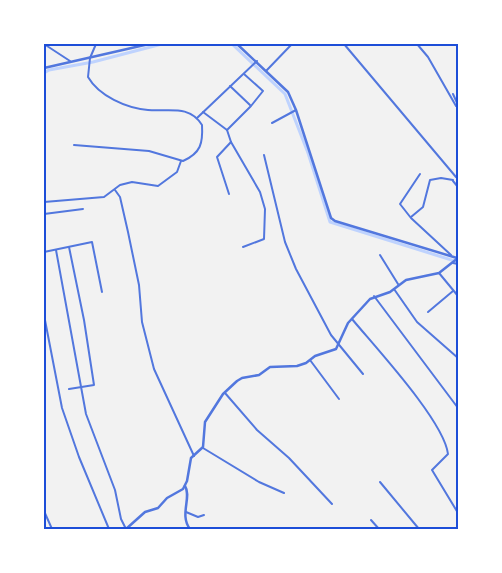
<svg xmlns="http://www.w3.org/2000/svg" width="502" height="573" font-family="Signika,sans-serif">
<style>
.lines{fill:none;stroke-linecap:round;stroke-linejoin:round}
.canal{stroke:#bfd3fe;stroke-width:3}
.minor{stroke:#5277de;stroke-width:2}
.tertiary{stroke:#5277de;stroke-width:2.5}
.neatline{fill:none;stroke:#1d4ed8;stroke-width:2}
</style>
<rect width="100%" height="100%" fill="#f2f2f2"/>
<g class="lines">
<g class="canal">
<polyline points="232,44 285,94 308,153 330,222 458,262"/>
<polyline points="44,73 49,70 93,62 162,44"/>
</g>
<g class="minor">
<polyline points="44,44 70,61"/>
<polyline points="344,44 456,177"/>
<polyline points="417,44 428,57 456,106"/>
<polyline points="266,71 292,44"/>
<polyline points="230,86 250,105"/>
<polyline points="453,94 458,105"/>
<polyline points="203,112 227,130 231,142 260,192 265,209 264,239 243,247"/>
<polyline points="197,118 257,61"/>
<polyline points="272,123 296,110"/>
<polyline points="227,130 251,106 263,91 244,74"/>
<path d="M74,145L149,151L183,161C201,153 203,143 202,125C189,104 168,112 148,110C126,108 99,96 88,77L90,58L96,44"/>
<polyline points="264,155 285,242 296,269 331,335 363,374"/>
<polyline points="420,174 400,204 411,218 451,255"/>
<polyline points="453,181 458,187"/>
<polyline points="115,190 120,197 128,232 139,285 142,322 154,369 194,456"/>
<polyline points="229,194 217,157 231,142"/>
<polyline points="44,202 104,197 120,185 132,182 158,186 177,172 181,161"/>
<polyline points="44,214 83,209"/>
<polyline points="411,217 423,207 430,180 441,178 453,180"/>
<polyline points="69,247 84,320 94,385 69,389"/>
<polyline points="56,250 86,414 115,490 121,519 126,529"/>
<polyline points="44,252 92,242 102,292"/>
<polyline points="380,255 398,284"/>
<polyline points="453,263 458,264"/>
<polyline points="439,273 458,296"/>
<polyline points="394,289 417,322 458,358"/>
<polyline points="374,296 458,408"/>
<polyline points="428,312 453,291"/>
<polyline points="44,315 62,408 79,457 109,529"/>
<path d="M352,319C376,348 444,421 448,454L432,470L458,513"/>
<polyline points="310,360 339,399"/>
<polyline points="225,393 257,430 289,458 332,504"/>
<polyline points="203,448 259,482 284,493"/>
<polyline points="380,482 419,529"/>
<polyline points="44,511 52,529"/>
<polyline points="186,512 198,517 204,515"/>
<polyline points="371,520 379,529"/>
</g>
<g class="tertiary">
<polyline points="237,44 288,92 296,110 331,218 335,221 457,258"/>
<polyline points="44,68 149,44"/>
<path d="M185,486C192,497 179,515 190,529"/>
<polyline points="126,529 145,512 158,508 167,498 183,489 187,481 191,458 203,447 205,422 223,394 237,381 242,378 259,375 270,367 297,366 306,363 315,356 336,349 348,323 370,299 390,292 406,280 439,273 458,258"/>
</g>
</g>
<rect width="502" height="573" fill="none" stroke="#ffffff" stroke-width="90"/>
<rect x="45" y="45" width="412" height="483" class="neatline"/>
</svg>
